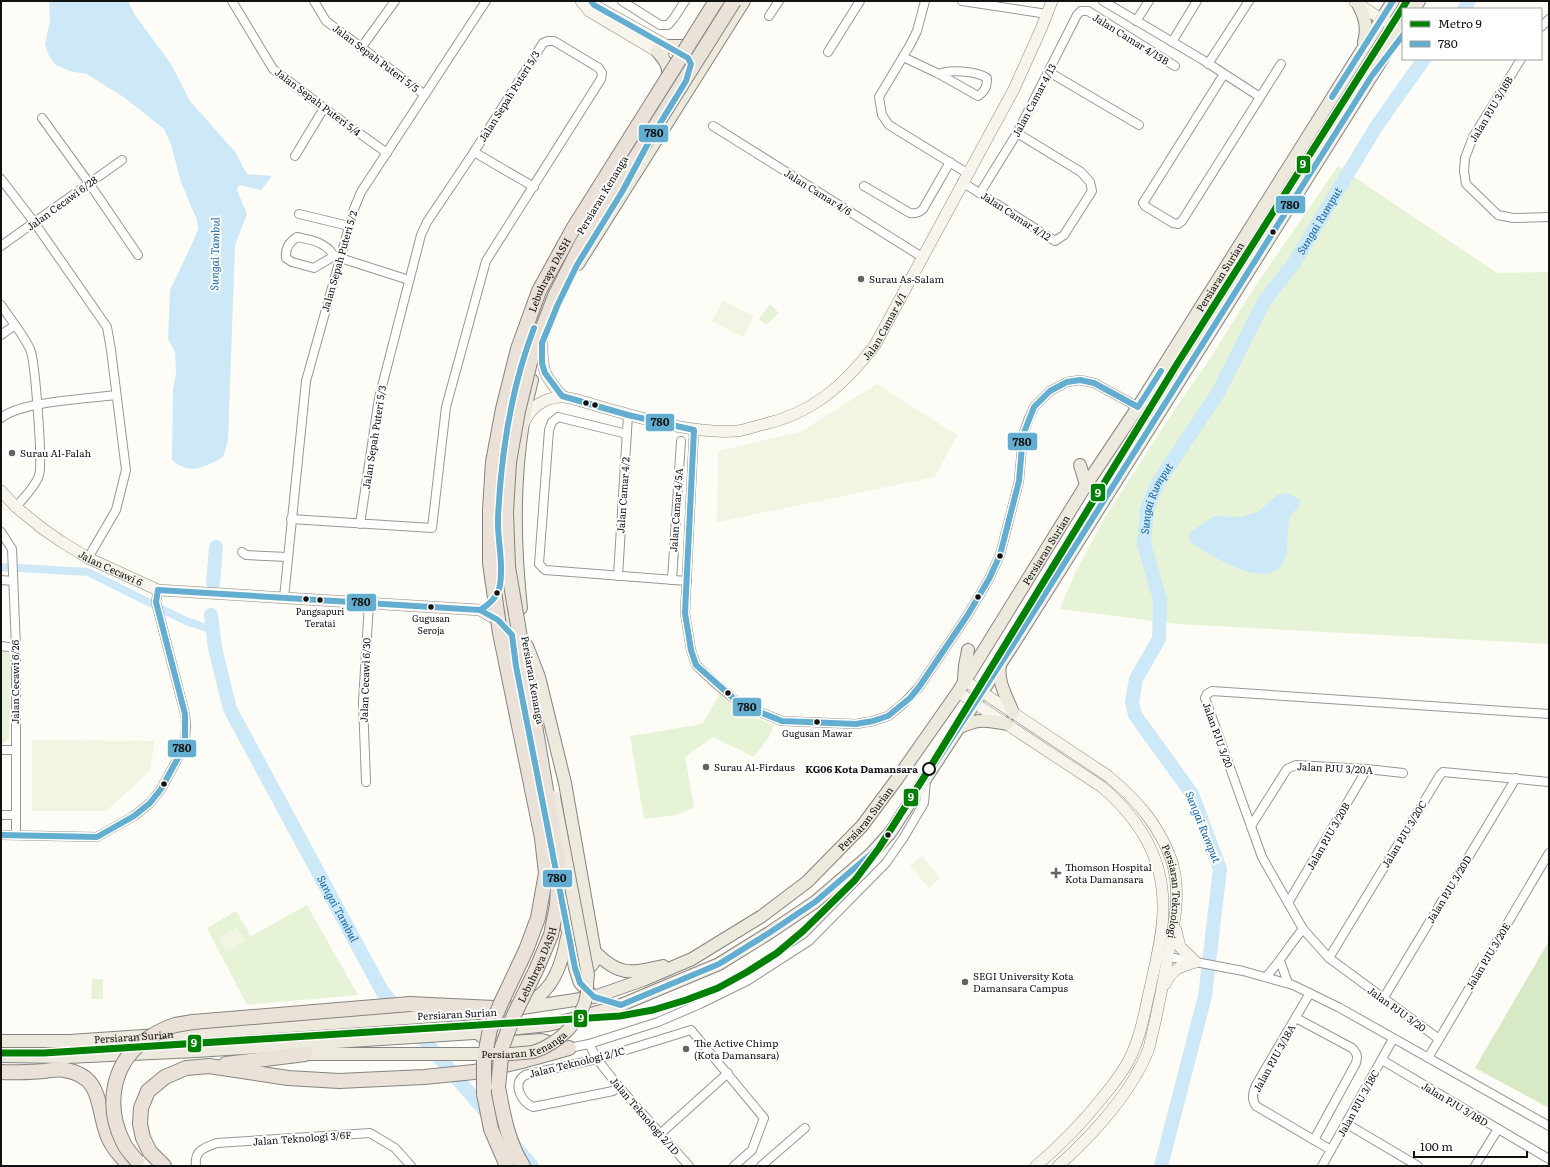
<svg xmlns="http://www.w3.org/2000/svg" width="1550" height="1167" font-family="Literata,serif">
<style>
.green{fill:#e7f3d7}
.forest{fill:#d8eac5}
.pitch{fill:#f0f6e1}
.water{fill:#cde8f7}
.lines{fill:none;stroke-linecap:round;stroke-linejoin:round}
.canal{stroke:#cde8f7;stroke-width:8}
.river{stroke:#cde8f7;stroke-width:14}
.street-casing{stroke:#979795;stroke-width:10}
.secondary-casing{stroke:#8e8d8b;stroke-width:12}
.primary-casing{stroke:#858482;stroke-width:14}
.highway-casing{stroke:#858482;stroke-width:16}
.street{stroke:#fffffe;stroke-width:8}
.secondary{stroke:#f6f4eb;stroke-width:11}
.primary{stroke:#ede9dc;stroke-width:12}
.highway{stroke:#eae1d8;stroke-width:14}
.primary-bridge-casing{stroke:#858482;stroke-width:14;stroke-linecap:butt}
.highway-bridge-casing{stroke:#858482;stroke-width:16;stroke-linecap:butt}
.primary-bridge{stroke:#ede9dc;stroke-width:12}
.highway-bridge{stroke:#eae1d8;stroke-width:14}
.bus-1-casing{stroke:#fff;stroke-width:9}
.bus-1{stroke:#63aed0;stroke-width:6}
.metro-1-casing{stroke:#fff;stroke-width:10}
.metro-1{stroke:#008000;stroke-width:7}
.bus-dot{fill:#111;stroke:#fff;stroke-width:1.5}
.poi-dot{fill:#646362;stroke:#fff;stroke-width:1.5}
.stop-dot{fill:#fff;stroke:#111;stroke-width:2}
.labels{text-anchor:middle;stroke-width:4;stroke-linejoin:round;paint-order:stroke}
.bus-label{font-size:9px;fill:#111;stroke:#fff}
.street-label{font-size:10px;fill:#111;stroke:#fff}
.poi-label{font-size:10px;fill:#111;stroke:#fff;text-anchor:start}
.stop-label{font-size:10px;font-weight:bold;fill:#111;stroke:#fff;text-anchor:end}
.water-label{font-size:11px;font-style:italic;fill:#1768a6;stroke:#fff}
.line-badge{stroke:#fff;stroke-width:1.5}
.badge-label{font-size:11px;text-anchor:middle;font-weight:bold;fill:#fff}
.pale-badge-label{font-size:11px;text-anchor:middle;font-weight:bold;fill:#111}
</style>
<rect width="100%" height="100%" fill="#fdfcf7"/>
<g class="green">
<polygon points="1338,166 1497,273 1549,272 1549,644 1177,624 1060,609 1075,573 1104,519 1177,406 1206,365 1254,288"/>
<polygon points="770,304 779,313 766,325 759,319"/>
<polygon points="1,651 11,654 9,738 3,744 1,744"/>
<polygon points="720,694 736,709 774,725 769,737 754,757 713,737 685,757 694,807 677,815 644,819 630,736 702,724"/>
<polygon points="307,905 358,995 247,1005 207,928 236,911 251,936"/>
<polygon points="92,979 103,979 103,999 91,999"/>
</g>
<polygon class="forest" points="1549,941 1549,1108 1475,1068"/>
<g class="pitch">
<polygon points="723,301 754,316 743,337 712,321"/>
<polygon points="877,384 957,435 935,477 717,522 718,451 800,432"/>
<polygon points="32,740 155,741 150,771 106,811 32,811"/>
<polygon points="922,856 940,878 929,888 910,866"/>
<polygon points="237,927 245,941 227,952 219,937"/>
</g>
<g class="water">
<path d="M49,1H128L135,15L171,64L190,101L235,152L247,174L272,176L261,190L239,185L237,190L247,214L235,245L228,441L223,457C205,467 190,476 172,460L173,390L176,373L175,352L168,339L170,290L193,242L198,229L197,220L181,182L171,144L164,129L125,98L87,74L69,71L56,65L49,56L45,44L50,21Z"/>
<path d="M1288,493L1300,500L1299,507C1297,509 1292,512 1291,515C1287,522 1288,543 1287,552C1278,601 1211,555 1190,542L1189,533L1214,516L1242,517L1258,512L1277,495Z"/>
</g>
<g class="lines">
<polyline class="canal" points="1,567 88,572 186,621 213,630"/>
<g class="river">
<polyline points="1464,9 1469,1"/>
<polyline points="213,583 216,547"/>
<path id="s1" d="M211,615L215,648L230,709L382,991L532,1166"/>
<path id="s2" d="M1161,1166L1205,996L1220,869L1192,794L1135,715L1132,702L1136,679L1159,639L1160,600L1144,544L1147,510L1157,484L1218,393L1264,302L1294,263L1376,127L1424,59"/>
</g>
<g class="street-casing">
<g id="street">
<polyline points="232,1 273,69 324,108 387,153"/>
<polyline points="314,1 326,21 425,95"/>
<polyline points="622,1 660,25 668,25 674,18 685,1"/>
<polyline points="925,1 917,31 910,45 879,97 882,115 889,125 967,173"/>
<polyline points="962,1 1047,14"/>
<polyline points="1103,1 1203,60 1260,97"/>
<polyline points="769,16 779,1"/>
<polyline points="1136,21 1149,1"/>
<polyline points="1541,27 1549,19"/>
<polyline points="1172,42 1197,1"/>
<polyline points="361,48 395,1"/>
<polyline points="828,52 860,1"/>
<path d="M903,57L939,74L978,96C985,91 987,87 987,78C976,71 950,69 939,74"/>
<polyline points="1521,59 1473,137 1465,158 1464,171 1466,184 1498,215 1513,218 1549,217"/>
<polyline points="1208,64 1249,1"/>
<polyline points="1049,72 1139,125"/>
<polyline points="1224,74 1143,203 1145,206 1173,223 1178,224 1182,221 1281,64"/>
<polyline points="42,118 89,183 138,255"/>
<polyline points="713,126 922,257"/>
<polyline points="474,152 534,187"/>
<polyline points="295,156 324,108"/>
<polyline points="1,179 34,222 107,327 111,350 126,470 116,510 88,558"/>
<polyline points="962,182 1055,241 1064,235 1092,191 1090,182 1081,172 1017,133"/>
<path d="M864,186L910,213C916,214 919,213 923,209L950,162"/>
<polyline points="980,193 1017,133 1077,15 1081,11 1088,11 1175,66"/>
<polyline points="299,214 349,226"/>
<polyline points="1,246 122,160"/>
<path d="M334,256L314,268L292,262L286,258C285,249 289,242 297,237C311,240 326,242 334,256L409,280"/>
<path d="M1,305C10,319 23,334 30,349C35,359 43,464 39,475C37,484 23,499 16,507"/>
<polyline points="1,335 15,325"/>
<path d="M1,418C22,401 88,399 116,395"/>
<polyline points="694,430 685,613 691,650 696,665 715,683 740,704 782,721 856,724 873,721 888,716 903,704 919,687 967,616 989,579 1000,555 1019,481 1023,435 1028,421 1034,407 1050,391 1067,382 1080,380 1094,383 1138,407"/>
<polyline points="627,434 558,417 552,422 549,430 539,564 545,570 687,581"/>
<polyline points="291,519 432,528 446,407 486,261 601,79 602,73 599,68 554,41 548,41 543,43 474,152 427,222 421,235 379,398 360,524"/>
<polyline points="1,532 12,549 16,648 16,835"/>
<polyline points="242,552 246,555 288,557"/>
<polyline points="618,576 628,415"/>
<polyline points="1,580 13,581"/>
<polyline points="672,580 681,441"/>
<polyline points="284,598 306,381 354,209 361,192 486,1"/>
<polyline points="1,646 16,648"/>
<polyline points="1,750 15,750"/>
<polyline points="366,782 363,702 369,603"/>
<polyline points="1,815 16,815"/>
<polyline points="1251,826 1287,769 1296,765 1367,769 1403,773"/>
<polyline points="1,835 97,837 134,816 150,803 161,789 178,758 185,740 186,726 185,714 156,602 158,590"/>
<polyline points="1288,903 1367,769"/>
<polyline points="1164,956 1243,971 1293,985 1340,1008 1549,1126"/>
<polyline points="1329,958 1440,775 1443,772 1549,782"/>
<polyline points="1280,961 1288,983"/>
<path d="M1266,977C1280,962 1290,944 1303,929"/>
<path d="M1310,993L1256,1085C1253,1092 1251,1099 1256,1106L1331,1150"/>
<polyline points="1383,999 1516,778"/>
<path d="M1296,1018L1352,1048C1357,1053 1358,1056 1356,1063L1314,1140"/>
<polyline points="1439,1039 1329,958 1303,929 1262,857 1205,698 1207,694 1212,691 1549,714"/>
<polyline points="589,1044 597,1059 619,1087 689,1166"/>
<polyline points="569,1048 589,1044 658,1022 700,1004 747,981 809,941 886,863 904,837 924,803 926,780"/>
<polyline points="1428,1058 1549,853"/>
<polyline points="1382,1060 1549,1159"/>
<path d="M619,1087L613,1091L533,1107C522,1102 511,1084 525,1075L597,1059L691,1030L764,1118L752,1150L734,1166"/>
<polyline points="1347,1124 1418,1166"/>
<polyline points="660,1134 728,1073"/>
<path d="M196,1166C194,1150 204,1148 217,1143L370,1133L395,1148L411,1166"/>
<polyline points="761,1166 805,1128"/>
<polyline points="1322,1166 1393,1039"/>
<polyline points="1475,1166 1498,1129"/>
</g>
</g>
<g class="secondary-casing">
<g id="secondary">
<polyline points="581,1 589,11 663,55"/>
<polyline points="591,1 594,5 675,50"/>
<polyline points="1355,2 1400,31"/>
<path d="M542,343C542,372 544,375 562,396"/>
<path id="s3" d="M524,423C531,407 543,398 561,397C569,396 597,406 605,408C648,420 693,434 737,431C745,430 753,427 761,425C811,414 844,386 875,345L1014,89L1041,29L1052,1"/>
<path id="s4" d="M1,491L16,507L43,529L62,542L88,558L158,590L480,610L502,623"/>
<path id="s5" d="M964,680L1108,776C1137,800 1160,826 1172,862C1182,894 1173,930 1167,961C1162,990 1156,1019 1149,1048C1133,1091 1093,1135 1058,1166"/>
<path d="M958,692L1102,787C1140,820 1164,858 1163,909C1163,934 1156,960 1151,984C1145,1009 1141,1037 1129,1060C1122,1073 1113,1085 1103,1097C1083,1122 1061,1145 1036,1166"/>
<path d="M1165,984C1173,968 1180,967 1196,962L1180,947L1176,930"/>
</g>
</g>
<g class="primary-casing">
<g id="primary">
<path d="M1358,4C1365,17 1368,28 1364,42"/>
<polyline points="1414,9 1419,1"/>
<polyline points="704,34 724,1"/>
<polyline points="667,46 685,46 692,41"/>
<path d="M657,51C665,60 671,68 667,81"/>
<polyline points="578,264 744,1"/>
<path d="M509,422C523,341 553,275 596,205"/>
<polyline points="505,448 501,468 498,529 502,574 515,660 534,757"/>
<polyline points="1080,465 1086,485"/>
<path d="M521,608C513,534 513,452 532,380"/>
<polyline points="527,646 539,677 565,783 596,959 591,966 583,970 578,969"/>
<path d="M1000,665C997,682 1007,697 1013,713"/>
<polyline points="964,679 965,666 968,650"/>
<path d="M958,728C979,718 986,720 1007,724"/>
<polyline points="560,893 575,968 580,983 592,995"/>
<path d="M595,952C620,977 631,973 663,966"/>
<path d="M521,1006C527,1002 534,999 540,995C557,981 563,957 567,937"/>
<path id="s6" d="M509,1010L594,997L643,980L692,959L762,916L807,882L862,826L897,779L958,692L1086,485L1138,407L1393,1"/>
<polyline points="481,1036 496,1043 541,1040 560,1045"/>
<path id="s7" d="M1,1041H70L479,1013"/>
<polyline points="297,1054 363,1054"/>
<polyline points="1,1056 67,1057 196,1051 474,1033 548,1025 581,1017 621,1005 719,964 769,933 815,902 871,854 890,833 1014,643 1403,26"/>
</g>
</g>
<g class="highway-casing">
<g id="highway">
<polyline points="410,1004 517,1009"/>
<polyline points="226,1064 305,1054"/>
<path d="M1,1072C16,1073 29,1072 44,1071C51,1070 59,1069 65,1070C101,1076 97,1103 106,1131C110,1145 120,1156 130,1166"/>
<path d="M498,1087C503,1114 508,1143 523,1166"/>
<polyline points="484,1094 491,1129 507,1166"/>
<polyline points="164,1166 150,1152 143,1138 140,1124 141,1108 148,1091 165,1077 186,1068 209,1066 288,1078 339,1081 424,1077 474,1072 522,1061 569,1048"/>
</g>
</g>
<use href="#street" class="street"/>
<use href="#secondary" class="secondary"/>
<use href="#primary" class="primary"/>
<use href="#highway" class="highway"/>
<g class="primary-bridge-casing">
<g id="primary-bridge">
<path id="s8" d="M363,1054H512C518,1053 526,1053 533,1052C559,1044 583,1020 587,993C587,987 587,981 588,975L554,797"/>
</g>
</g>
<g class="highway-bridge-casing">
<g id="highway-bridge">
<path id="s9" d="M498,1087L502,1047L514,1015L536,970L551,935L557,905L559,866L508,567L506,512L509,462L518,411L531,358L555,296L582,243L734,1"/>
<path id="s10" d="M484,1094V1060L490,1029L501,1003L526,950L538,918L546,873L542,838L500,633L490,563V510L493,462L503,409L518,349L539,291L573,229L716,1"/>
<path d="M137,1161C133,1156 127,1150 124,1144C104,1105 112,1060 150,1037C158,1032 166,1028 175,1025C181,1024 187,1023 193,1022L410,1004"/>
</g>
</g>
<use href="#primary-bridge" class="primary-bridge"/>
<use href="#highway-bridge" class="highway-bridge"/>
<g class="bus-1-casing">
<g id="bus-1">
<polyline points="591,1 594,5 688,58 691,64 686,81 651,138 622,192 577,265 558,304 542,343 542,363 545,373 562,396 628,415 694,430 685,613 691,650 696,665 740,704 782,721 856,724 873,721 888,716 910,698 919,687 967,616 989,579 1000,555 1019,481 1023,435 1034,407 1050,391 1067,382 1080,380 1094,383 1138,407 1161,371"/>
<polyline points="1332,97 1393,1"/>
<polyline points="158,590 480,610 498,620 512,635 516,666 575,968 580,983 594,997 621,1005 719,964 769,933 815,902 871,854 890,833 1014,643 1371,77 1403,35"/>
<path d="M480,610C490,604 498,597 500,585C504,563 497,540 498,518C501,454 511,388 534,328"/>
<polyline points="1,835 97,837 134,816 150,803 161,789 178,758 185,740 185,714 156,602 158,590"/>
</g>
</g>
<use href="#bus-1" class="bus-1"/>
<g class="metro-1-casing">
<polyline id="metro-1" points="1,1053 44,1053 620,1016 653,1010 686,1000 718,988 747,972 777,953 803,931 855,880 879,848 926,774 1177,364 1407,1"/>
</g>
<use href="#metro-1" class="metro-1"/>
</g>
<g class="bus-dot">
<circle cx="1273" cy="232" r="3.5"/>
<circle cx="586" cy="403" r="3.5"/>
<circle cx="595" cy="405" r="3.5"/>
<circle cx="1000" cy="556" r="3.5"/>
<circle cx="497" cy="593" r="3.5"/>
<circle cx="978" cy="597" r="3.5"/>
<circle cx="306" cy="599" r="3.5"/>
<circle cx="320" cy="600" r="3.5"/>
<circle cx="431" cy="607" r="3.5"/>
<circle cx="728" cy="693" r="3.5"/>
<circle cx="817" cy="722" r="3.5"/>
<circle cx="164" cy="784" r="3.5"/>
<circle cx="888" cy="835" r="3.5"/>
</g>
<g class="poi-dot">
<circle cx="861" cy="279" r="4"/>
<circle cx="12" cy="453" r="4"/>
<circle cx="706" cy="767" r="4"/>
<path d="M1054 867h4v4h4v4h-4v4h-4v-4h-4v-4h4z"/>
<circle cx="965" cy="982" r="4"/>
<circle cx="686" cy="1049" r="4"/>
</g>
<circle class="stop-dot" cx="929" cy="769" r="6"/>
<g class="labels">
<g class="bus-label">
<text x="320" y="615">Pangsapuri<tspan x="320" dy="12">Teratai</tspan></text>
<text x="431" y="622">Gugusan<tspan x="431" dy="12">Seroja</tspan></text>
<text x="817" y="737">Gugusan Mawar</text>
</g>
<g class="street-label">
<text transform="translate(1131 39) rotate(32)" y="4">Jalan Camar 4/13B</text>
<text transform="translate(376 58) rotate(37)" y="4">Jalan Sepah Puteri 5/5</text>
<text transform="translate(509 96) rotate(-58)" y="4">Jalan Sepah Puteri 5/3</text>
<text transform="translate(1034 100) rotate(-62)" y="4">Jalan Camar 4/13</text>
<text transform="translate(318 102) rotate(37)" y="4">Jalan Sepah Puteri 5/4</text>
<text transform="translate(1491 109) rotate(-59)" y="4">Jalan PJU 3/16B</text>
<text transform="translate(818 192) rotate(32)" y="4">Jalan Camar 4/6</text>
<text transform="translate(602 195) rotate(-59)" y="4">Persiaran Kenanga</text>
<text transform="translate(62 203) rotate(-36)" y="4">Jalan Cecawi 6/28</text>
<text transform="translate(1016 216) rotate(33)" y="4">Jalan Camar 4/12</text>
<text transform="translate(339 261) rotate(-74)" y="4">Jalan Sepah Puteri 5/2</text>
<text dy="4" stroke="none"><textPath href="#s10" startOffset="845">Lebuhraya DASH</textPath></text>
<text dy="4" stroke="none"><textPath href="#s6" startOffset="1064">Persiaran Surian</textPath></text>
<text dy="4" stroke="none"><textPath href="#s3" startOffset="416">Jalan Camar 4/1</textPath></text>
<text transform="translate(374 437) rotate(-81)" y="4">Jalan Sepah Puteri 5/3</text>
<text transform="translate(623 495) rotate(-86)" y="4">Jalan Camar 4/2</text>
<text transform="translate(676 510) rotate(-86)" y="4">Jalan Camar 4/5A</text>
<text dy="4" stroke="none"><textPath href="#s6" startOffset="740">Persiaran Surian</textPath></text>
<text dy="4" stroke="none"><textPath href="#s4" startOffset="135">Jalan Cecawi 6</textPath></text>
<text transform="translate(365 680) rotate(-88)" y="4">Jalan Cecawi 6/30</text>
<text transform="translate(533 680) rotate(80)" y="4">Persiaran Kenanga</text>
<text transform="translate(15 682) rotate(-90)" y="4">Jalan Cecawi 6/26</text>
<text transform="translate(1218 735) rotate(70)" y="4">Jalan PJU 3/20</text>
<text transform="translate(1335 768) rotate(3)" y="4">Jalan PJU 3/20A</text>
<text dy="4" stroke="none"><textPath href="#s6" startOffset="416">Persiaran Surian</textPath></text>
<text transform="translate(1404 834) rotate(-59)" y="4">Jalan PJU 3/20C</text>
<text transform="translate(1328 836) rotate(-60)" y="4">Jalan PJU 3/20B</text>
<text transform="translate(1449 889) rotate(-59)" y="4">Jalan PJU 3/20D</text>
<text dy="4" stroke="none"><textPath href="#s5" startOffset="311">Persiaran Teknologi</textPath></text>
<text transform="translate(1488 956) rotate(-59)" y="4">Jalan PJU 3/20E</text>
<text dy="4" stroke="none"><textPath href="#s9" startOffset="130">Lebuhraya DASH</textPath></text>
<text transform="translate(1397 1009) rotate(36)" y="4">Jalan PJU 3/20</text>
<text transform="translate(457 1014) rotate(-3)" y="4">Persiaran Surian</text>
<text dy="4" stroke="none"><textPath href="#s7" startOffset="133">Persiaran Surian</textPath></text>
<text dy="4" stroke="none"><textPath href="#s8" startOffset="163">Persiaran Kenanga</textPath></text>
<text transform="translate(1274 1058) rotate(-61)" y="4">Jalan PJU 3/18A</text>
<text transform="translate(577 1062) rotate(-14)" y="4">Jalan Teknologi 2/1C</text>
<text transform="translate(1358 1103) rotate(-61)" y="4">Jalan PJU 3/18C</text>
<text transform="translate(1455 1104) rotate(31)" y="4">Jalan PJU 3/18D</text>
<text transform="translate(645 1116) rotate(49)" y="4">Jalan Teknologi 2/1D</text>
<text transform="translate(302 1138) rotate(-4)" y="4">Jalan Teknologi 3/6F</text>
</g>
<g class="poi-label">
<text x="869" y="283">Surau As-Salam</text>
<text x="20" y="457">Surau Al-Falah</text>
<text x="714" y="771">Surau Al-Firdaus</text>
<text x="1065" y="871">Thomson Hospital<tspan x="1065" dy="12">Kota Damansara</tspan></text>
<text x="973" y="980">SEGI University Kota<tspan x="973" dy="12">Damansara Campus</tspan></text>
<text x="694" y="1047">The Active Chimp<tspan x="694" dy="12">(Kota Damansara)</tspan></text>
</g>
<g class="stop-label">
<text x="918" y="773">KG06 Kota Damansara</text>
</g>
<g class="water-label">
<text dy="4" stroke="none"><textPath href="#s2" startOffset="1033">Sungai Rumput</textPath></text>
<text transform="translate(215 254) rotate(-89)" y="4">Sungai Tambul</text>
<text dy="4" stroke="none"><textPath href="#s2" startOffset="709">Sungai Rumput</textPath></text>
<text transform="translate(1203 827) rotate(68)" y="4">Sungai Rumput</text>
<text dy="4" stroke="none"><textPath href="#s1" startOffset="323">Sungai Tambul</textPath></text>
</g>
</g>
<g class="line-badge">
<rect x="638" y="124" width="31" height="19" rx="4" fill="#63aed0"/>
<rect x="1296" y="155" width="15" height="19" rx="4" fill="#008000"/>
<rect x="1275" y="195" width="31" height="19" rx="4" fill="#63aed0"/>
<rect x="645" y="413" width="30" height="19" rx="4" fill="#63aed0"/>
<rect x="1007" y="432" width="31" height="19" rx="4" fill="#63aed0"/>
<rect x="1090" y="483" width="16" height="19" rx="4" fill="#008000"/>
<rect x="346" y="593" width="31" height="19" rx="4" fill="#63aed0"/>
<rect x="732" y="697" width="30" height="20" rx="4" fill="#63aed0"/>
<rect x="167" y="739" width="30" height="19" rx="4" fill="#63aed0"/>
<rect x="903" y="788" width="16" height="19" rx="4" fill="#008000"/>
<rect x="542" y="869" width="31" height="19" rx="4" fill="#63aed0"/>
<rect x="573" y="1009" width="15" height="19" rx="4" fill="#008000"/>
<rect x="187" y="1034" width="15" height="19" rx="4" fill="#008000"/>
</g>
<g class="badge-label">
<text x="1303" y="168">9</text>
<text x="1098" y="497">9</text>
<text x="911" y="801">9</text>
<text x="581" y="1022">9</text>
<text x="194" y="1047">9</text>
</g>
<g class="pale-badge-label">
<text x="654" y="137">780</text>
<text x="1290" y="209">780</text>
<text x="660" y="426">780</text>
<text x="1022" y="446">780</text>
<text x="361" y="606">780</text>
<text x="747" y="711">780</text>
<text x="182" y="752">780</text>
<text x="557" y="882">780</text>
</g>
<rect width="1550" height="1167" fill="none" stroke="#111111" stroke-width="4"/>
<rect x="1402" y="8" width="140" height="52" fill="#ffffff" stroke="#a0a0a0"/>
<rect x="1410" y="21" width="20" height="6" fill="#008000" stroke="#a0a0a0"/>
<text x="1438" y="28" font-size="12" fill="#111111">Metro 9</text>
<rect x="1410" y="41" width="20" height="6" fill="#63aed0" stroke="#a0a0a0"/>
<text x="1438" y="48" font-size="12" fill="#111111">780</text>
<path d="M1414 1151v6h113v-6" fill="none" stroke="#111111" stroke-width="2"/>
<text x="1420" y="1151" font-size="12" fill="#111111" stroke="#ffffff" stroke-width="3" paint-order="stroke">100 m</text>
</svg>
